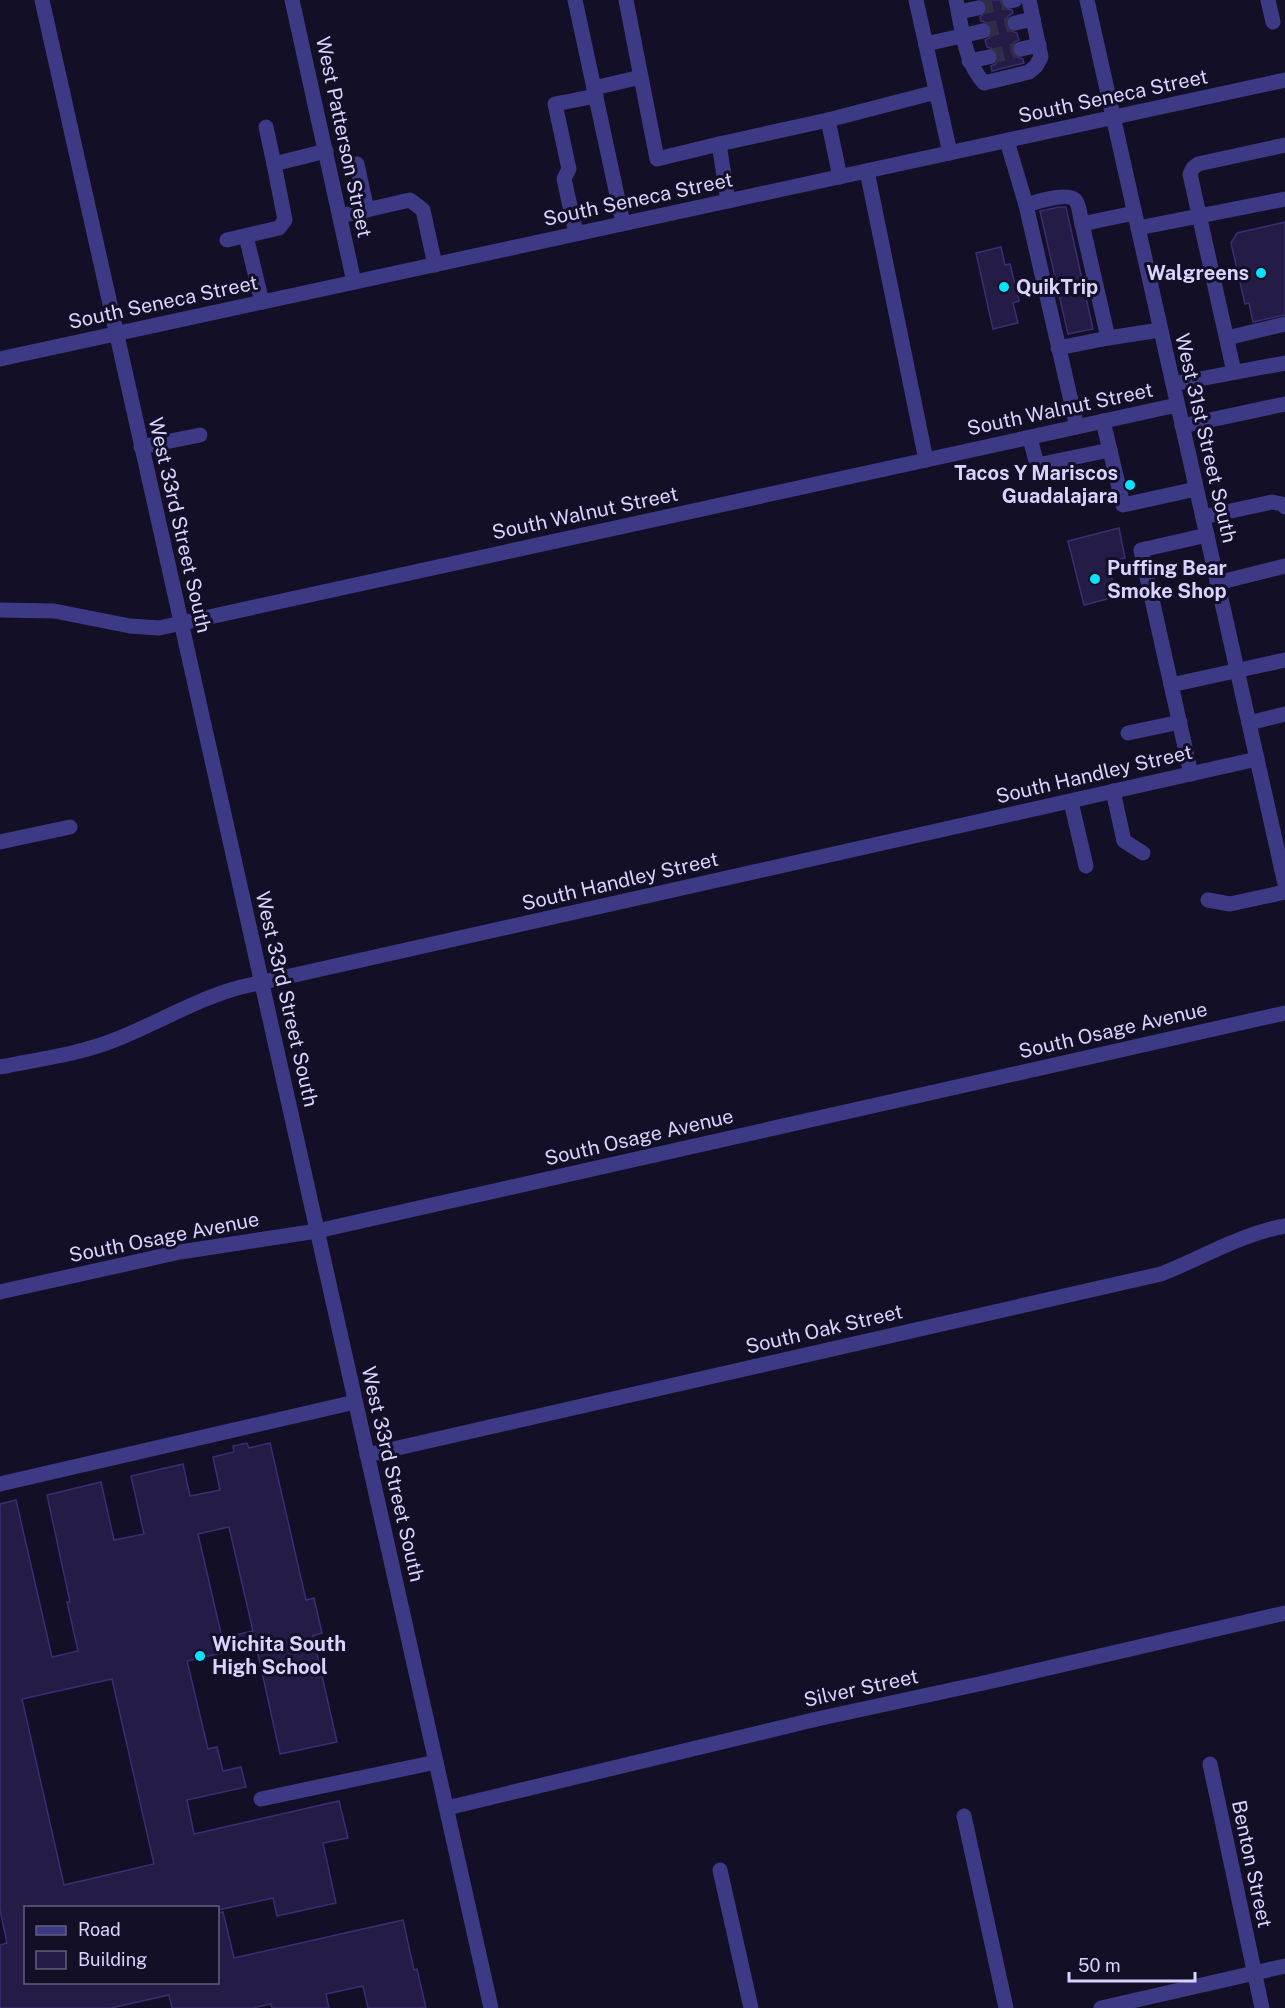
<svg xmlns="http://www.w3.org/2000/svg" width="1285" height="2008" font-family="'Public Sans',sans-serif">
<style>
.building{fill:#241b47;stroke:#3b2d73;stroke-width:1.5;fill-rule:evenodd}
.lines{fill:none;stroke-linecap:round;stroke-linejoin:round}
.minor-tunnel{stroke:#312d47;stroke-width:15;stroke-dasharray:15 8;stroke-linecap:butt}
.minor{stroke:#3d3a85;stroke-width:15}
.poi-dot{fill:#00e5ff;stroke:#130f26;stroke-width:2}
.labels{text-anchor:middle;stroke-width:6;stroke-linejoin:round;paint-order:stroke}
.street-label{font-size:20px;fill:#d9d4ff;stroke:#130f26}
.poi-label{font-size:20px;font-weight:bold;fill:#d9d4ff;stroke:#130f26;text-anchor:start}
</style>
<rect width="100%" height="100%" fill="#130f26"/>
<g class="building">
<polygon points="983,0 1001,0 1003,8 1012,10 1013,13 1008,16 1005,25 1008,30 1017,33 1019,40 1014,42 1011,51 1014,56 1023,59 1024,63 992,71 991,66 996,64 999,56 996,50 987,47 985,40 990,38 993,29 990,24 981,21 980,17 987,10 987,5"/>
<polygon points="1059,207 1066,207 1093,329 1068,334 1040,211"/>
<polygon points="1285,222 1285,315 1253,322 1249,303 1245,304 1231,243 1237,233"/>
<polygon points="1001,247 1005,265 1010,264 1019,301 1013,303 1018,323 993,329 976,253"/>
<polygon points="1119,528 1125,558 1109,561 1115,597 1084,605 1068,541"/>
<path d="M247,1443L249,1448L270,1443L306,1600L314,1598L322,1633L313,1636L337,1742L280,1754L256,1645L187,1661L208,1749L217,1747L223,1771L241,1767L246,1787L187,1800L194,1834L339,1801L348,1838L323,1843L336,1903L277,1916L273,1898L218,1910V1908H26V1983H218V1913L223,1912L234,1958L403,1920L414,1970L417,1969L426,2008H368L363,1986L326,1994L329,2008H272L271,2004L253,2008H172L169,1995L111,2008H0V1945L7,1943L0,1910V1504L16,1500L52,1657L78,1651L67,1602H70L47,1495L101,1482L114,1540L144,1534L131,1476L183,1464L190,1496L220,1490L213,1457L234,1452L233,1446ZM229,1527L253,1631L222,1638L198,1534ZM112,1679L154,1864L64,1885L22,1699Z"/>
</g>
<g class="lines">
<g class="minor-tunnel">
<polyline points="978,8 1010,1"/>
<polyline points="983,31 1015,23"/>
<polyline points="989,57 1021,49"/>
</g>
<g class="minor">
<polyline points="42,0 491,2008"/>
<polyline points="292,0 354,282"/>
<polyline points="575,0 623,223"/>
<polyline points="626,0 641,77"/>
<polyline points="916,0 950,153"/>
<path d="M956,0C962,28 964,61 984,83L1029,72L1036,66L1041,57L1029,0"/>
<polyline points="1087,0 1285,884"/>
<polyline points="1268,0 1273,22"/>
<polyline points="1010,1 1015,0"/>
<polyline points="959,12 978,8"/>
<polyline points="1015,23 1033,19"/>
<polyline points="926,44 983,31"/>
<polyline points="1021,49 1039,45"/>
<polyline points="969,61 989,57"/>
<polyline points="594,88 641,77 657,159 719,144"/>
<polyline points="828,120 936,92"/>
<polyline points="266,127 274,164"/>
<polyline points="1007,141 1026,205 1077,427"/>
<polyline points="357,164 367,210"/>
<polyline points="867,171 926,460"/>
<polyline points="728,201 719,144 828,120 840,177"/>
<path d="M1026,205C1037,202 1069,191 1076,201C1080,207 1080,218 1082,224"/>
<polyline points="1134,213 1082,224 1108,338 1160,330"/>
<polyline points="340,216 410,200 423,210 435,265"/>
<polyline points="1138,228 1285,199"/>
<polyline points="576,233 564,179 569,169 555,104 596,96"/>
<polyline points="246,236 262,302"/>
<polyline points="227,240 279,228 285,220 274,164 326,151"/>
<polyline points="1227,338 1285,324"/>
<polyline points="1058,348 1108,338"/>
<polyline points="0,359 1285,80"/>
<polyline points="1234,372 1190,174 1193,168 1198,164 1285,145"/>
<polyline points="1173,384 1285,363"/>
<polyline points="1103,421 1123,505 1196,489"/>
<polyline points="1182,426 1285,404"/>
<polyline points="1030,438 1037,465 1110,450"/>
<polyline points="141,447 200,435"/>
<polyline points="1203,517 1272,502 1282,504 1285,507"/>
<polyline points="1217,583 1285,566"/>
<polyline points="0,610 54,611 130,626 159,628 1177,405"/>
<polyline points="1171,685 1285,660"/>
<polyline points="1249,723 1285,714"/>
<polyline points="1128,733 1180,722"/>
<polyline points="1191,774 1141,550 1207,535"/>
<polyline points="1113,791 1124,841 1143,853"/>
<polyline points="1071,802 1086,866"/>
<polyline points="0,842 70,827"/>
<polyline points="1208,900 1230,904 1285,892"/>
<path d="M0,1067C39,1059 81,1054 117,1039C160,1022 196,999 241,987L1257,759"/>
<polyline points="0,1292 180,1252 317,1231 1285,1013"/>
<path d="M367,1455L1161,1274C1202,1258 1241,1234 1285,1226"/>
<polyline points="0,1484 355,1402"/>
<polyline points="1210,1764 1262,2008"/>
<polyline points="261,1799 436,1762"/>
<polyline points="447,1808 817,1719 988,1682 1285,1613"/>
<polyline points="964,1816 1006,2008"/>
<polyline points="720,1870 751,2008"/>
<polyline points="1101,2008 1285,1966"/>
</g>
</g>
<g class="poi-dot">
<circle cx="1261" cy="273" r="6"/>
<circle cx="1004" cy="287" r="6"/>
<circle cx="1130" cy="485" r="6"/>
<circle cx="1095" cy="579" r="6"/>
<circle cx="200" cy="1656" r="6"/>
</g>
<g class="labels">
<g class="street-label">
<text transform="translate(1113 96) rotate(-12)" y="7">South Seneca Street</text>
<text transform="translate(344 137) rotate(78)" y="7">West Patterson Street</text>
<text transform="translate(638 199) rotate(-12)" y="7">South Seneca Street</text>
<text transform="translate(163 302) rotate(-12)" y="7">South Seneca Street</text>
<text transform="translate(1060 409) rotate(-12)" y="7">South Walnut Street</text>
<text transform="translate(1206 438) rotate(77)" y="7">West 31st Street South</text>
<text transform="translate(585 513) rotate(-12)" y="7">South Walnut Street</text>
<text transform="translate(180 525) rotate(77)" y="7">West 33rd Street South</text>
<text transform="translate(1094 774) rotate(-13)" y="7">South Handley Street</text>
<text transform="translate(620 881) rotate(-13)" y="7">South Handley Street</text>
<text transform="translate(287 999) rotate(77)" y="7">West 33rd Street South</text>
<text transform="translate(1113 1030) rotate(-13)" y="7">South Osage Avenue</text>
<text transform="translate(639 1137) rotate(-13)" y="7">South Osage Avenue</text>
<text transform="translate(164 1237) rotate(-11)" y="7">South Osage Avenue</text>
<text transform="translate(824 1329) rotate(-13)" y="7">South Oak Street</text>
<text transform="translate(393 1474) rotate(77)" y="7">West 33rd Street South</text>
<text transform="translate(861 1688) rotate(-12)" y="7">Silver Street</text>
<text transform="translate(1252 1864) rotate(78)" y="7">Benton Street</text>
</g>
<g class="poi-label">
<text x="1249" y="280" text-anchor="end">Walgreens</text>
<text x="1016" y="294">QuikTrip</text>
<text x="1118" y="480" text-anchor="end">Tacos Y Mariscos<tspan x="1118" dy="23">Guadalajara</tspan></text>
<text x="1107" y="575">Puffing Bear<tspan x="1107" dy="23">Smoke Shop</tspan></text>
<text x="212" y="1651">Wichita South<tspan x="212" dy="23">High School</tspan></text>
</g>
</g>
<rect x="24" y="1906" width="195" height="78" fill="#130f26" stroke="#625e7d" stroke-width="1.5"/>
<rect x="36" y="1926" width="30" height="9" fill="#3d3a85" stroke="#625e7d" stroke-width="1.5"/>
<text x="78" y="1936" font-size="18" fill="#d9d4ff">Road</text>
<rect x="36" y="1951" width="30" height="18" fill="#241b47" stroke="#625e7d" stroke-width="1.5"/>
<text x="78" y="1966" font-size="18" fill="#d9d4ff">Building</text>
<path d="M1069 1972v9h126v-9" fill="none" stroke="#d9d4ff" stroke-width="3"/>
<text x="1078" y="1972" font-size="18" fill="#d9d4ff" stroke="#130f26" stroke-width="4.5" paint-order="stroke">50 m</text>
</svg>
